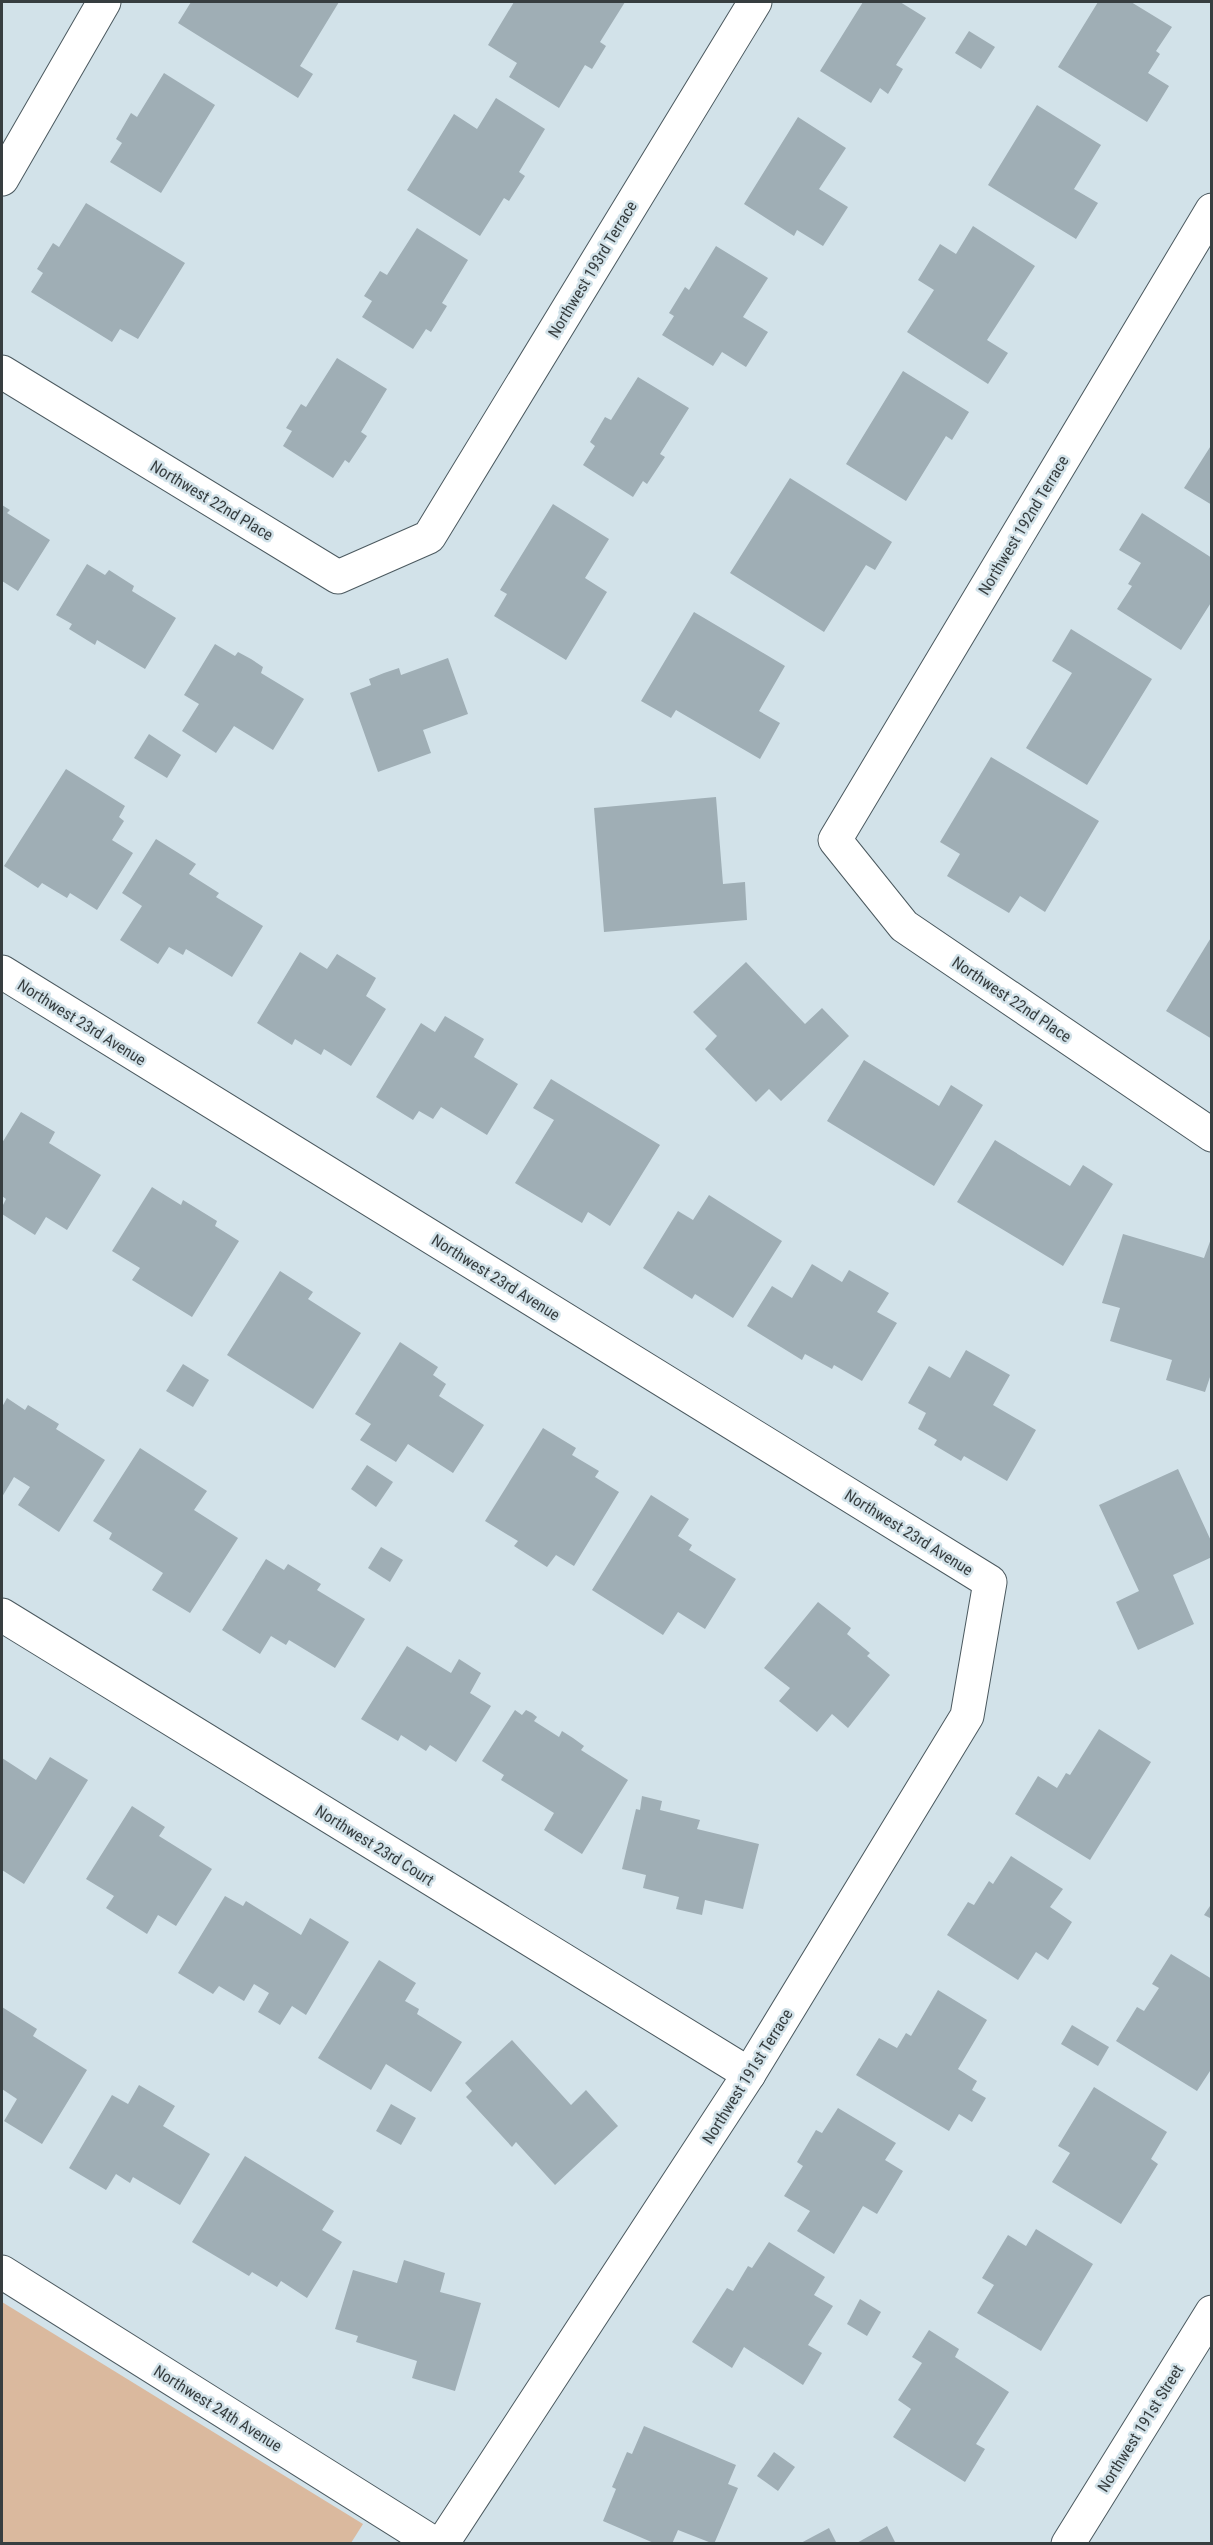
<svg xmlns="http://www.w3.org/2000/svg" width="1213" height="2545" font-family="'Roboto Condensed',sans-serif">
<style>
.green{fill:#dab99e}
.building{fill:#9faeb5}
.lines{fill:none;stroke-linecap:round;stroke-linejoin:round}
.minor-casing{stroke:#4b595f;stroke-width:35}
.tertiary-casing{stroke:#4b595f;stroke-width:35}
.minor{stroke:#fff;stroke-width:33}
.tertiary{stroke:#fff;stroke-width:33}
.labels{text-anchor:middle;stroke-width:5;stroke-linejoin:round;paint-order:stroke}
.street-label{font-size:16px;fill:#373e40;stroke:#d2e2e9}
</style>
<rect width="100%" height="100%" fill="#d2e2e9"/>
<polygon class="green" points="2,2302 363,2524 351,2543 2,2543"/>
<g class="building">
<polygon points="191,2 339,2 300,66 313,74 298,98 178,23"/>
<polygon points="514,2 625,2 600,42 606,46 592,69 585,65 559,108 509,77 517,63 488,45"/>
<polygon points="863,2 900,2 926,18 896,65 903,69 888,94 880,88 871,103 820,71"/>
<polygon points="1098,2 1131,2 1172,27 1156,51 1160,54 1148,73 1169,86 1147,122 1058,67"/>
<polygon points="969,31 995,47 981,69 955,53"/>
<polygon points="164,73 215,105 161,193 110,162 122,143 116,139 131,113 137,117"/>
<polygon points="496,98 545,129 519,172 525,176 509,201 504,198 480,236 407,190 454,114 477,129"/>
<polygon points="1037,105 1101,145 1074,189 1098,203 1076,239 988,185"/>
<polygon points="798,117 846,148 819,189 848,207 823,246 797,230 794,236 744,204"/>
<polygon points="86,203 185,263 138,339 120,329 112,342 31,292 43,273 37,269 53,243 59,247"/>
<polygon points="973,226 1035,266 987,340 1008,353 988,384 907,332 934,290 918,280 940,244 956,254"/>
<polygon points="417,228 468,260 442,303 447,306 431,332 426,329 413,349 362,317 372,301 364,296 380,271 387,275"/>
<polygon points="716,246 768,278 743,317 768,332 746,367 722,352 713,366 662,335 674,316 669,313 685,287 689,290"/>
<polygon points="337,358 387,389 361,432 367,436 349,463 345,460 333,478 283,446 292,431 286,428 301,404 306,407"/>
<polygon points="903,371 969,412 952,440 946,436 906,501 846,464"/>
<polygon points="638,377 689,408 660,454 665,457 647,484 643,481 633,497 583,465 595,446 590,442 605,417 611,420"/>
<polygon points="1212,444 1212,505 1184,488"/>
<polygon points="790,478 892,542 875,570 866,565 824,632 730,573"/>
<polygon points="553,504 609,539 585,578 607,592 566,660 494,616 507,594 500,590"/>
<polygon points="2,505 10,510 7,513 50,540 18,591 2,581"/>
<polygon points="1142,513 1212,558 1212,601 1181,650 1117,609 1132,586 1128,584 1141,563 1119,550"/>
<polygon points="87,564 105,575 109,570 134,586 132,591 176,618 145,669 97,640 95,645 69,629 72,624 56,615"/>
<polygon points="694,612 785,666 759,711 780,723 760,759 676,710 671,718 641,701"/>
<polygon points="1071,629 1152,679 1087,785 1026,748 1072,673 1052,661"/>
<polygon points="215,644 235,656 238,652 251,659 263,667 261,673 304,699 273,750 234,726 216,753 182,731 199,704 184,695"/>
<polygon points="448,658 468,714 423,730 431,753 378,772 350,693 371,685 369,679 384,673 399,668 401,675"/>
<polygon points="149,734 181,755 167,778 134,758"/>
<polygon points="991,757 1099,821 1045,912 1020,896 1009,913 947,876 960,854 940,842"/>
<polygon points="66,769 125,806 119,817 124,821 112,840 133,853 97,910 70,893 67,898 42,883 38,888 4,866"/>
<polygon points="716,797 723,884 745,882 747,920 604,932 594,808"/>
<polygon points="156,839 196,864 189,874 219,893 216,897 263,926 232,977 186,949 183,955 169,947 158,964 120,940 142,906 122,893"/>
<polygon points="1212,936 1212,1039 1166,1011"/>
<polygon points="300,952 327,969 337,954 376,978 366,996 386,1009 351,1066 324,1049 321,1055 295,1039 292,1045 257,1023"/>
<polygon points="746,962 805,1024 822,1008 849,1036 781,1101 769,1089 756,1102 705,1049 717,1036 693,1012"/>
<polygon points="445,1016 484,1039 474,1057 518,1084 487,1135 441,1107 433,1119 419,1111 413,1120 376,1097 421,1023 435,1032"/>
<polygon points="864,1060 939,1106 951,1085 983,1105 934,1186 827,1121"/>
<polygon points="551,1079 660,1145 610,1226 588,1212 582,1223 515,1183 554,1120 533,1108"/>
<polygon points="21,1112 55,1132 49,1143 101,1175 67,1230 46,1217 35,1235 2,1214 2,1207 6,1199 2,1196 2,1143"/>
<polygon points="995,1140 1070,1186 1083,1165 1113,1184 1063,1266 957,1202"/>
<polygon points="152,1187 181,1205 183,1200 217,1221 215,1226 239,1241 192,1317 132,1280 140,1268 112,1251"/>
<polygon points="709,1195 782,1241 733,1318 695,1294 692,1299 643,1268 678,1211 693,1220"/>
<polygon points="1123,1234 1204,1258 1212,1236 1212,1371 1205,1392 1166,1380 1172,1360 1110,1341 1120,1308 1102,1303"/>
<polygon points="812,1264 842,1282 849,1270 889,1293 877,1312 897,1323 862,1381 834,1365 832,1369 805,1354 802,1360 747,1326 772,1286 792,1298"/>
<polygon points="280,1271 313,1292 308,1299 361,1333 313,1409 227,1355"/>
<polygon points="400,1342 438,1367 433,1375 446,1384 439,1396 484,1425 453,1473 408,1444 396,1462 360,1440 371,1424 355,1414"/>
<polygon points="966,1350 1010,1375 993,1405 1036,1430 1007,1481 964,1456 961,1461 934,1445 937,1440 918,1429 926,1413 908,1403 929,1366 950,1378"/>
<polygon points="183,1364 209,1380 193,1407 166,1391"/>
<polygon points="7,1398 25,1410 28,1405 59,1424 56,1429 105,1460 59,1532 18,1505 30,1487 14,1477 2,1497 2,1407"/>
<polygon points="543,1428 576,1448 572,1455 599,1471 595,1477 619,1492 574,1566 556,1555 547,1567 514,1546 518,1541 485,1521"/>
<polygon points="140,1448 207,1491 194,1510 238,1538 190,1613 152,1590 163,1573 109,1539 112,1533 93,1521"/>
<polygon points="367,1465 393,1482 376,1507 351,1489"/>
<polygon points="1178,1469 1212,1543 1212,1557 1173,1575 1194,1624 1138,1650 1116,1602 1139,1591 1099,1505"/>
<polygon points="651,1495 689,1519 678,1536 692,1545 689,1550 736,1579 705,1629 678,1612 663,1635 592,1590"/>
<polygon points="381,1547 403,1560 390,1582 368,1568"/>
<polygon points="266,1559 284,1570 288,1564 321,1584 317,1590 365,1619 335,1668 289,1640 286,1645 271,1636 260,1654 222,1630"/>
<polygon points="818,1602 851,1628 847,1634 870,1653 867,1656 890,1675 848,1728 832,1714 817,1732 779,1701 790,1688 764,1668"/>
<polygon points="407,1646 451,1673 459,1659 481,1673 470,1693 491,1706 456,1762 430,1745 426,1751 401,1735 398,1741 361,1719"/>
<polygon points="515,1710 522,1715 526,1710 532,1713 537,1717 534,1721 559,1737 562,1731 573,1738 584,1746 581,1750 628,1780 582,1854 544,1830 554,1813 501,1780 504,1775 482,1761"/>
<polygon points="1099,1729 1151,1762 1090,1860 1015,1814 1038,1776 1057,1788 1066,1773 1070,1775"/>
<polygon points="50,1757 88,1780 24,1884 2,1870 2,1758 36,1780"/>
<polygon points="642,1796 662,1801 660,1810 700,1820 697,1829 759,1844 743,1909 705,1900 702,1915 676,1909 679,1897 643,1888 646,1875 622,1869 636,1809 640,1810"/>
<polygon points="132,1806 165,1827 159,1836 212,1869 176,1926 158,1915 147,1934 106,1908 114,1896 86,1879"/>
<polygon points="1011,1856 1063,1889 1050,1907 1072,1922 1048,1960 1036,1952 1018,1980 947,1935 968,1902 974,1905 989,1881 993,1884"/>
<polygon points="225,1896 243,1906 246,1901 301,1935 310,1918 349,1942 306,2015 292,2006 280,2025 258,2012 269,1993 254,1984 244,2001 219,1986 213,1994 178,1973"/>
<polygon points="1212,1903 1212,1919 1204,1915"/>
<polygon points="1171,1954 1212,1979 1212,2068 1197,2091 1116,2041 1137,2007 1144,2011 1159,1988 1152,1984"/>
<polygon points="379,1960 416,1983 405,2001 419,2009 417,2014 462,2042 431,2092 386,2064 371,2090 318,2058"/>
<polygon points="938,1990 987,2020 958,2069 977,2081 972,2090 986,2098 972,2122 959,2114 949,2131 856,2075 879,2038 897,2048 906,2033 911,2036"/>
<polygon points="2,2007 37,2029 33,2036 87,2070 42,2144 4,2121 17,2099 2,2089"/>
<polygon points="1072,2025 1109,2047 1098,2066 1061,2044"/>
<polygon points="512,2040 571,2105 586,2090 618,2126 555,2185 516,2142 512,2147 466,2097 472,2091 465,2083"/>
<polygon points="139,2085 175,2106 163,2126 210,2154 180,2205 133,2177 130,2183 116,2174 106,2190 69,2168 112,2095 128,2104"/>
<polygon points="1094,2087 1167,2132 1151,2159 1158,2164 1121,2224 1052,2182 1070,2153 1058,2146"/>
<polygon points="391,2104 416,2118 401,2145 376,2131"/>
<polygon points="838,2108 896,2143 885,2160 903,2171 877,2214 863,2206 834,2254 797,2231 810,2211 784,2196 803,2166 797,2162 816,2130 822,2133"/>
<polygon points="245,2156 334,2211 322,2230 342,2242 307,2298 281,2281 277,2287 252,2272 249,2276 192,2242"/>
<polygon points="1036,2229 1093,2264 1041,2351 977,2313 994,2285 982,2278 1008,2235 1026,2246"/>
<polygon points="769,2242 825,2277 814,2295 833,2306 808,2345 822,2353 803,2385 744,2347 732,2368 692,2342 727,2288 733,2291 748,2266 752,2268"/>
<polygon points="404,2260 445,2273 440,2292 481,2303 455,2391 412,2378 417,2361 356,2342 358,2336 335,2329 353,2270 397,2283"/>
<polygon points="860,2299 881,2312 867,2336 847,2324"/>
<polygon points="929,2330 959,2349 955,2357 1009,2392 976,2444 985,2449 965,2482 893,2437 911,2409 898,2400 922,2363 912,2357"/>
<polygon points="644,2426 736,2465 728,2484 738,2488 714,2544 678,2530 672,2544 656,2544 603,2521 616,2489 612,2487 627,2452 632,2454"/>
<polygon points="774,2452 795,2467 778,2491 757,2476"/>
<polygon points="887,2526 896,2544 855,2544"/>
<polygon points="829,2528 837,2544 799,2544"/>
</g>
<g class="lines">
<g class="minor-casing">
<g id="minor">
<polyline points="2,179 104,2"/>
<polyline points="1212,210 835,840 904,926 1212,1135"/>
<polyline points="2,372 338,577 429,537 755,2"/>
<polyline points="2,972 990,1582 967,1716 749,2074 442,2544"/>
<polyline points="2,1615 749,2074"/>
<polyline points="2,2272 435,2544"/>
</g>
</g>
<g class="tertiary-casing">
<polyline id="tertiary" points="1068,2544 1212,2312"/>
</g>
<use href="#minor" class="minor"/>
<use href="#tertiary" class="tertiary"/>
</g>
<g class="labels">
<g class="street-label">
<text transform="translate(592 269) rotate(-59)" y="6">Northwest 193rd Terrace</text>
<text transform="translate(212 500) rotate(31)" y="6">Northwest 22nd Place</text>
<text transform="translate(1023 525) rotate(-59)" y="6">Northwest 192nd Terrace</text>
<text transform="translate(1012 999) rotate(34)" y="6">Northwest 22nd Place</text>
<text transform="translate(82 1022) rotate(32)" y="6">Northwest 23rd Avenue</text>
<text transform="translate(496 1277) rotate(32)" y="6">Northwest 23rd Avenue</text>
<text transform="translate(909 1532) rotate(32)" y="6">Northwest 23rd Avenue</text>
<text transform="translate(375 1845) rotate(32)" y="6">Northwest 23rd Court</text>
<text transform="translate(747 2076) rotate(-58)" y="6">Northwest 191st Terrace</text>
<text transform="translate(218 2408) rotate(32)" y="6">Northwest 24th Avenue</text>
<text transform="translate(1140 2428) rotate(-58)" y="6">Northwest 191st Street</text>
</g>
</g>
<rect width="1213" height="2545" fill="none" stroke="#373e40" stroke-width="6"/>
</svg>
